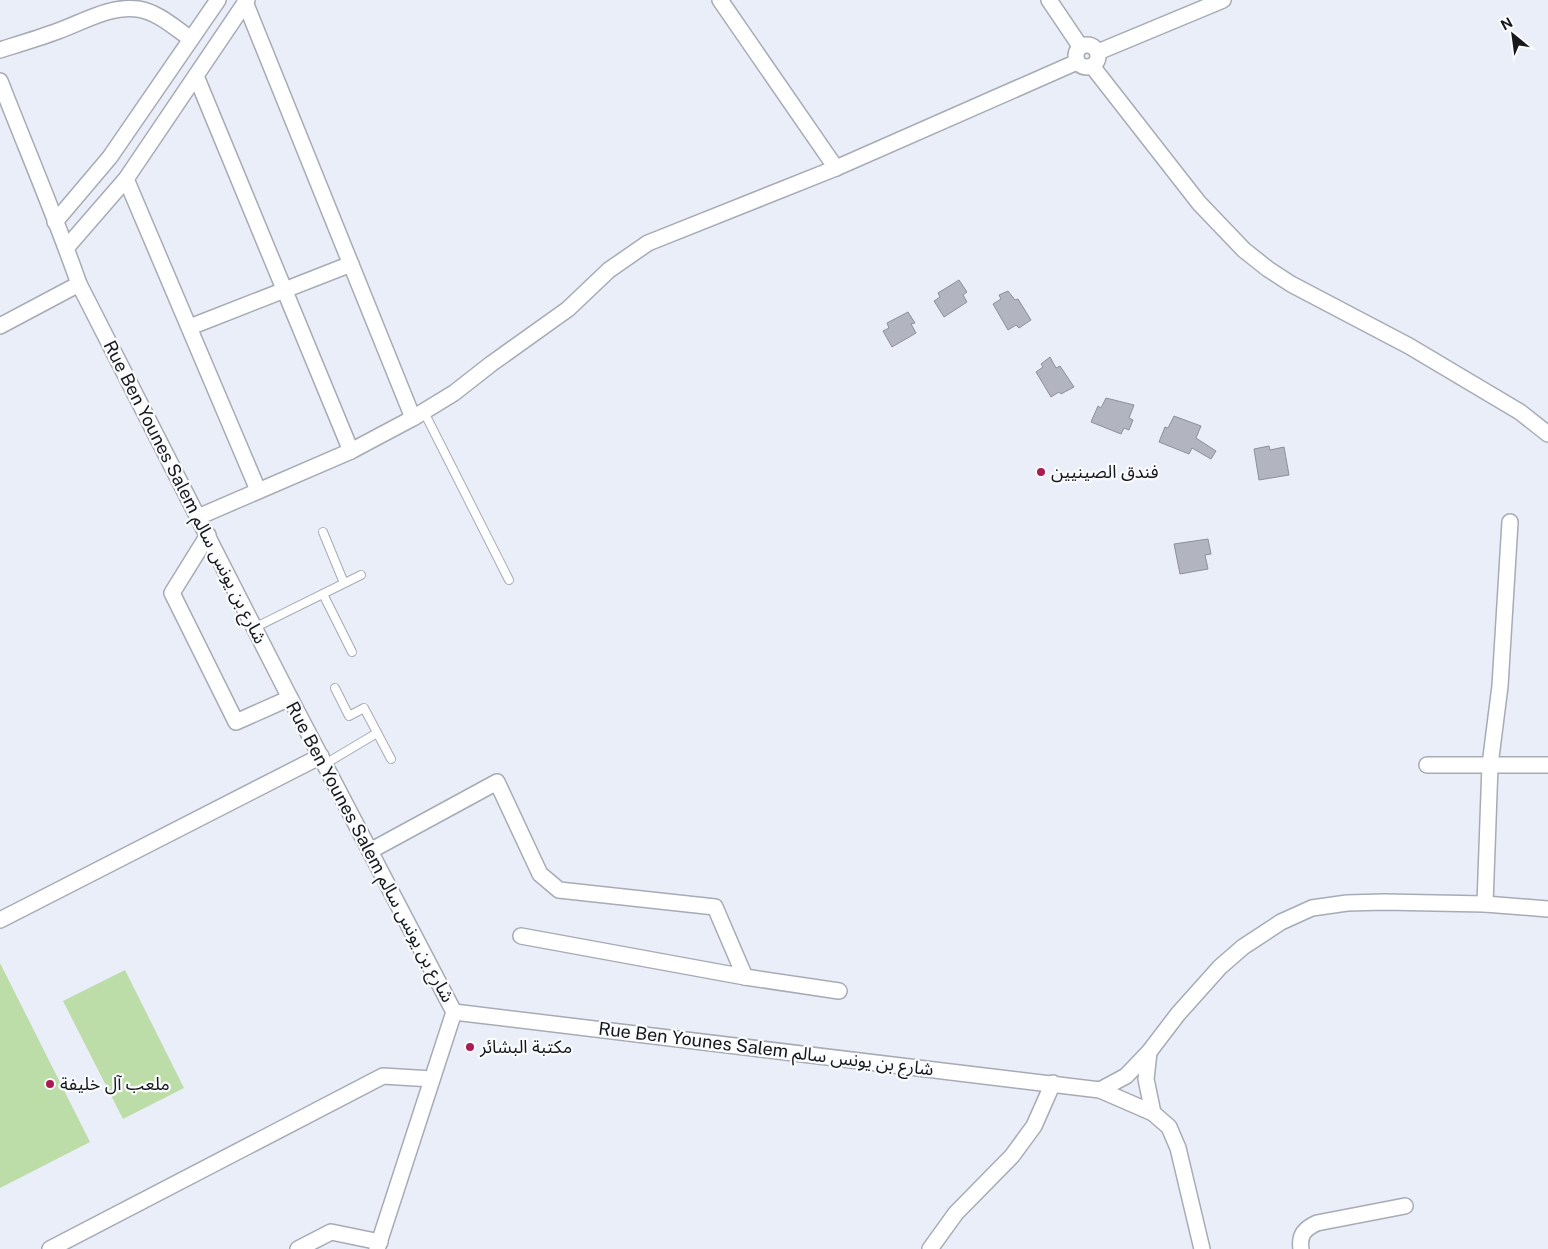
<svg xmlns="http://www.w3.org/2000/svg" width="1548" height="1249" font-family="'Public Sans','Noto Sans Arabic',sans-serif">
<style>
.grass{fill:#bddda8}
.building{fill:#b2b5bf;stroke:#8c9099}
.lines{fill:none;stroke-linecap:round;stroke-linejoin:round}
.lane-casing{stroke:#a7abb5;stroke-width:10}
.street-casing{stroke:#a7abb5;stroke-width:18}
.lane{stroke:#fff;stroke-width:8}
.street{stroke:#fff;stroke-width:15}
.poi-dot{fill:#ab1a50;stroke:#fafbfd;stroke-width:2}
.labels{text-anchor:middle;stroke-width:4.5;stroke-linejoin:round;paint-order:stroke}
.poi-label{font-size:18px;fill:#16171b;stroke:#fafbfd;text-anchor:start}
.street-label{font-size:18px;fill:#16171b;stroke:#fafbfd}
</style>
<rect width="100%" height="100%" fill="#eaeef8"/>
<g class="grass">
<polygon points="0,963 90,1142 0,1188"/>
<polygon points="125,970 184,1088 123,1119 63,1001"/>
</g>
<g class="building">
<polygon points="959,280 967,292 963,295 967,302 944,317 934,301 940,297 938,293"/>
<polygon points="1008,291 1015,300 1018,299 1031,320 1019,328 1016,325 1008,330 993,304 1001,299 999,295"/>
<polygon points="908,312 915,323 911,324 916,333 892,347 883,331 889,328 887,323"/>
<polygon points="1050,357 1056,368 1060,366 1074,387 1061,394 1059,392 1051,397 1036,372 1043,367 1041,364"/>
<polygon points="1106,398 1134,405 1129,418 1133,420 1129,430 1124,428 1121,434 1091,422 1098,406 1101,408"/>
<polygon points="1174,416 1201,426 1196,438 1216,451 1211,459 1192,448 1189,454 1159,442 1165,427 1168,428"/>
<polygon points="1269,446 1270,450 1284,447 1289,475 1259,480 1254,449"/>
<polygon points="1208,539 1211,554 1205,555 1208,569 1180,574 1174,544"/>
</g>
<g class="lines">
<g class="lane-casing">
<g id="lane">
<polyline points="424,412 509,580"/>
<polyline points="323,532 344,583"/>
<polyline points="323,594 352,652"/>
<polyline points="254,628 361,575"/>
<polyline points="335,688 349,716 364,708 391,759"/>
<polyline points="325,764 377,733"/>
</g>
</g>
<g class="street-casing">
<g id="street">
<polyline points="720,0 836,168"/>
<polyline points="1049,0 1080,46"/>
<polyline points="245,2 413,418"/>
<circle cx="1087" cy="56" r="11"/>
<path d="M0,50C19,44 39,38 58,31C83,22 111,5 138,9C158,12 175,28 191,39"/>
<polyline points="1098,52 1223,0"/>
<polyline points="1092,66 1199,203 1244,250 1268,269 1291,284 1409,346 1520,412 1548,434"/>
<polyline points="196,76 351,451"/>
<path d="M0,81C26,148 55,215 79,284L290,698L454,1012"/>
<polyline points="126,179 258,490"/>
<polyline points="55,222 110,157 218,0"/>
<polyline points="67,247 126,179 247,0"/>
<polyline points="0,326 79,284"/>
<polyline points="190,327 351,264"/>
<polyline points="198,517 351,451 413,418 454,393 491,364 568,309 609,270 648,243 836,168 1077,62"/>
<polyline points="208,535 172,593 236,722 290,698"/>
<polyline points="1427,765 1548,765"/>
<polyline points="370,851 497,782 540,874 559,890 715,907 745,977"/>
<polyline points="1485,904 1490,765 1500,686 1510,522"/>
<polyline points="0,920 321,756"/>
<polyline points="521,936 745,977 839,991"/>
<polyline points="454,1012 1100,1090 1153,1113 1169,1127 1178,1148 1202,1249"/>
<polyline points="1149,1052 1146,1079 1153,1113"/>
<polyline points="1100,1090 1126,1076 1149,1052 1178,1014 1220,967 1243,947 1281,922 1312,908 1347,903 1384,902 1485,904 1548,909"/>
<polyline points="50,1249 383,1076 432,1079"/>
<polyline points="298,1249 331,1232 380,1242"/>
<polyline points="377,1249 454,1012"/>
<polyline points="930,1249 956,1213 1012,1156 1034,1126 1053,1083"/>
<path d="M1301,1249C1299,1235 1304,1229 1317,1223L1405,1206"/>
</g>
</g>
<use href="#lane" class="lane"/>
<use href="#street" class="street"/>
</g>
<g class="poi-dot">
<circle cx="1041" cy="472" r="5"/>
<circle cx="470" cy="1047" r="5"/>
<circle cx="50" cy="1084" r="5"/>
</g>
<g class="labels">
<g class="poi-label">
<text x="1051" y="478">فندق الصينيين</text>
<text x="480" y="1053">مكتبة البشائر</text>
<text x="60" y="1090">ملعب آل خليفة</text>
</g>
<g class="street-label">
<text transform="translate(185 492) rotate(63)" y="6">Rue Ben Younes Salem شارع بن يونس سالم</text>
<text transform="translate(370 852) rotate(62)" y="6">Rue Ben Younes Salem شارع بن يونس سالم</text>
<text transform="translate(766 1049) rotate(7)" y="6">Rue Ben Younes Salem شارع بن يونس سالم</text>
</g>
</g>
<g transform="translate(1513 35) rotate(331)" stroke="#fafbfd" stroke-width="4" paint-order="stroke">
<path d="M0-4L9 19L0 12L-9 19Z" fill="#16171b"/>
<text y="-8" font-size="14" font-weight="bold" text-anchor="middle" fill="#16171b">N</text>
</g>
</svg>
